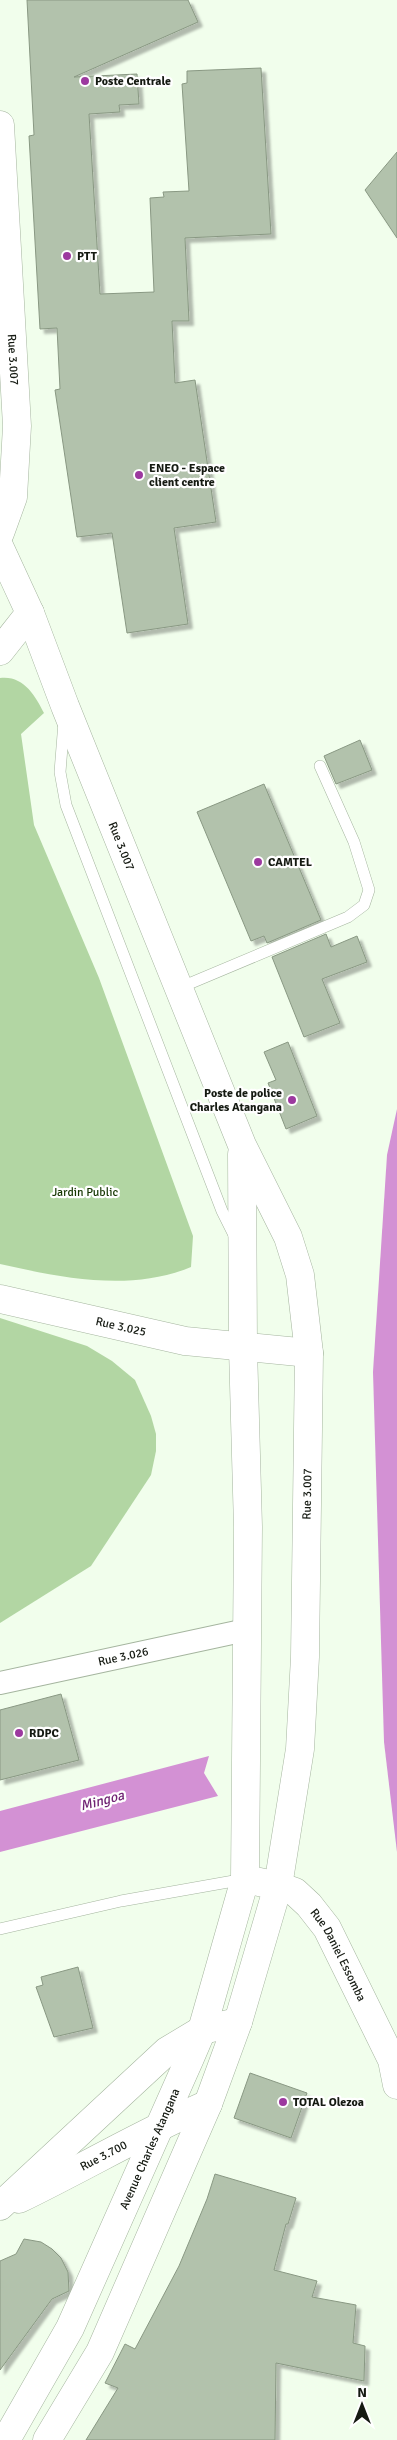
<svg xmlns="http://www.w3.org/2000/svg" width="397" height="2440" font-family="Signika,sans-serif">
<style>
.green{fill:#b2d6a3}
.water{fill:#d391d4}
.building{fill:#b2c2ac;stroke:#899883;filter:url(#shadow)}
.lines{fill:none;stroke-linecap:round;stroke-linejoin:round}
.lane-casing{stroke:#a5b59f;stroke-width:12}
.street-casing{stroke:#a5b59f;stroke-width:24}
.secondary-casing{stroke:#a5b59f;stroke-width:29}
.primary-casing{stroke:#a5b59f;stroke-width:29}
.lane{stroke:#fff;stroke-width:11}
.street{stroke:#fff;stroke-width:22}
.secondary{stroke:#fff;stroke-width:28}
.primary{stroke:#fff;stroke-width:28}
.poi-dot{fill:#9c399f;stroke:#fff;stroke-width:2}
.labels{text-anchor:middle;stroke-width:4.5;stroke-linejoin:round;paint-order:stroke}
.poi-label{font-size:12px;font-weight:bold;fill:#151a12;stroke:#fff;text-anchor:start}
.street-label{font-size:12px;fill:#151a12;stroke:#fff}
.park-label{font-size:12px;fill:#153600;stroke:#fff}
.water-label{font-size:14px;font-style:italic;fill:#702373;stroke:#fff}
</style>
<defs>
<filter id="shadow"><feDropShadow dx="4.5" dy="4.5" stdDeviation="1" flood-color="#0004"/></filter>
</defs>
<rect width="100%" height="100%" fill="#f1feec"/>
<g class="green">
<path d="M0,678C23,675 35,695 44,713L21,734L34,825L99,978L193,1236L191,1267C131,1292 62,1278 0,1264Z"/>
<polygon points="0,1318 87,1346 112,1361 135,1380 151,1416 156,1434 156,1451 151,1475 91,1566 0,1623"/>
</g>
<g class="water">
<polygon points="397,1109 397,1852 384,1742 373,1372 387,1155"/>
<polygon points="209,1756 204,1773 218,1796 0,1852 0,1811"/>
</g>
<g class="building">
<polygon points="27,0 188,0 198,22 74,77 137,74 139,104 119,105 120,112 89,114 100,294 154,292 150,198 164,197 163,192 189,191 182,84 187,83 187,71 261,68 271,234 185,238 189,321 172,321 175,383 195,380 216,522 174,528 188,624 127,633 112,533 77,537 55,390 60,389 57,328 40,329 29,136 34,135"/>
<polygon points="397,152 397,238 365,190"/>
<polygon points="360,740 372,770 336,784 324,756"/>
<polygon points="264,784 321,920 267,943 264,936 251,941 197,812"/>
<polygon points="326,934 331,947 357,936 367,962 322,979 340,1023 304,1037 272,957"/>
<polygon points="288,1042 317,1116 286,1129 268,1083 276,1080 264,1052"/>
<polygon points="61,1694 79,1760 0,1780 0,1710"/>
<polygon points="78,1967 93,2028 54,2037 36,1987 43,1985 41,1977"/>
<polygon points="250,2073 307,2093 291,2138 234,2118"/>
<polygon points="215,2174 296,2198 288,2224 286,2224 274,2270 317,2281 312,2297 356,2305 353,2343 365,2346 364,2381 276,2363 275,2440 86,2440 118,2388 105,2383 125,2344 135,2349 179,2266 207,2199"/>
<polygon points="24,2239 41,2242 52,2249 61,2258 68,2272 69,2291 52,2299 0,2370 0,2261 16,2254"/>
</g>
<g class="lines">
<g class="lane-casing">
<g id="lane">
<polyline points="64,722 60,772 66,805 222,1211 237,1241"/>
<polyline points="179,988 348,917 364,905 369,890 354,842 320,766"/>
<polyline points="0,1929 121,1901 245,1879"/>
</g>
</g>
<g class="street-casing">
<g id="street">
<path id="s1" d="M0,1683L246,1630"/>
</g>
</g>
<g class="secondary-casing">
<g id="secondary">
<polyline points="0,651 30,613"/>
<path id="s2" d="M0,1299L185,1341L309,1353"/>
<path id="s3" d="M245,1879L278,1886L295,1892L309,1905L327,1928L392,2060L397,2085"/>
<path id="s4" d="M19,2199C83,2168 144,2132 208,2104"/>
<polyline points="0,2206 167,2051 202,2030 238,2022"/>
</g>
</g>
<g class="primary-casing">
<g id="primary">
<path id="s5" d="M0,125L17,426L13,497L0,533"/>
<path id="s6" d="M0,548L30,613L65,706L242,1145L288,1237L300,1275L309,1353L305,1657L300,1749L278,1886L238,2022L208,2104L100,2352L47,2440"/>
<path id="s7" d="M6,2440L70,2328L190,2058L202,2030L245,1879L248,1527L243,1348L242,1154"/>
</g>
</g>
<use href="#lane" class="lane"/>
<use href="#street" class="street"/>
<use href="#secondary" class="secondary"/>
<use href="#primary" class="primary"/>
</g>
<g class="poi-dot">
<circle cx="85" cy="81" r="5"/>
<circle cx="67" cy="256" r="5"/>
<circle cx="139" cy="475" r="5"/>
<circle cx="258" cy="862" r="5"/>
<circle cx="292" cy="1100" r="5"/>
<circle cx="19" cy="1733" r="5"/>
<circle cx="283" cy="2102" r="5"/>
</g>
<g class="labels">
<g class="poi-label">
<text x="95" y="85">Poste Centrale</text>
<text x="77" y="260">PTT</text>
<text x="149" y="472">ENEO - Espace<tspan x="149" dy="14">client centre</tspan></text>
<text x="268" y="866">CAMTEL</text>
<text x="282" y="1097" text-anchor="end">Poste de police<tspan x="282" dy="14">Charles Atangana</tspan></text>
<text x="29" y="1737">RDPC</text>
<text x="293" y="2106">TOTAL Olezoa</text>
</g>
<g class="street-label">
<text dy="4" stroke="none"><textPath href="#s5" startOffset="235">Rue 3.007</textPath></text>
<text dy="4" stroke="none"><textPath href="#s6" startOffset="322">Rue 3.007</textPath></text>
<text dy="4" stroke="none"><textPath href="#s2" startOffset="124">Rue 3.025</textPath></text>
<text transform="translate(307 1494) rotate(-89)" y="4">Rue 3.007</text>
<text dy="4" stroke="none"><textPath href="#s1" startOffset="126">Rue 3.026</textPath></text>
<text dy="4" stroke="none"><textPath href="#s3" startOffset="129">Rue Daniel Essomba</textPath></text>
<text dy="4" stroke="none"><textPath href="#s7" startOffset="325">Avenue Charles Atangana</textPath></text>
<text dy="4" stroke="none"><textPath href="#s4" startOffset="95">Rue 3.700</textPath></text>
</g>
<g class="park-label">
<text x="85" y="1196">Jardin Public</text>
</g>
<g class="water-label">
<text transform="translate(102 1800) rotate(-15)" y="5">Mingoa</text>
</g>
</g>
<g transform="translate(362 2405)" stroke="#ffffff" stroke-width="4" paint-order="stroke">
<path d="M0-4L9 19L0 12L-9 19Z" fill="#151a12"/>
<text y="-8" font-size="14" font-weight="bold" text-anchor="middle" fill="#151a12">N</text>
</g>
</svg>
